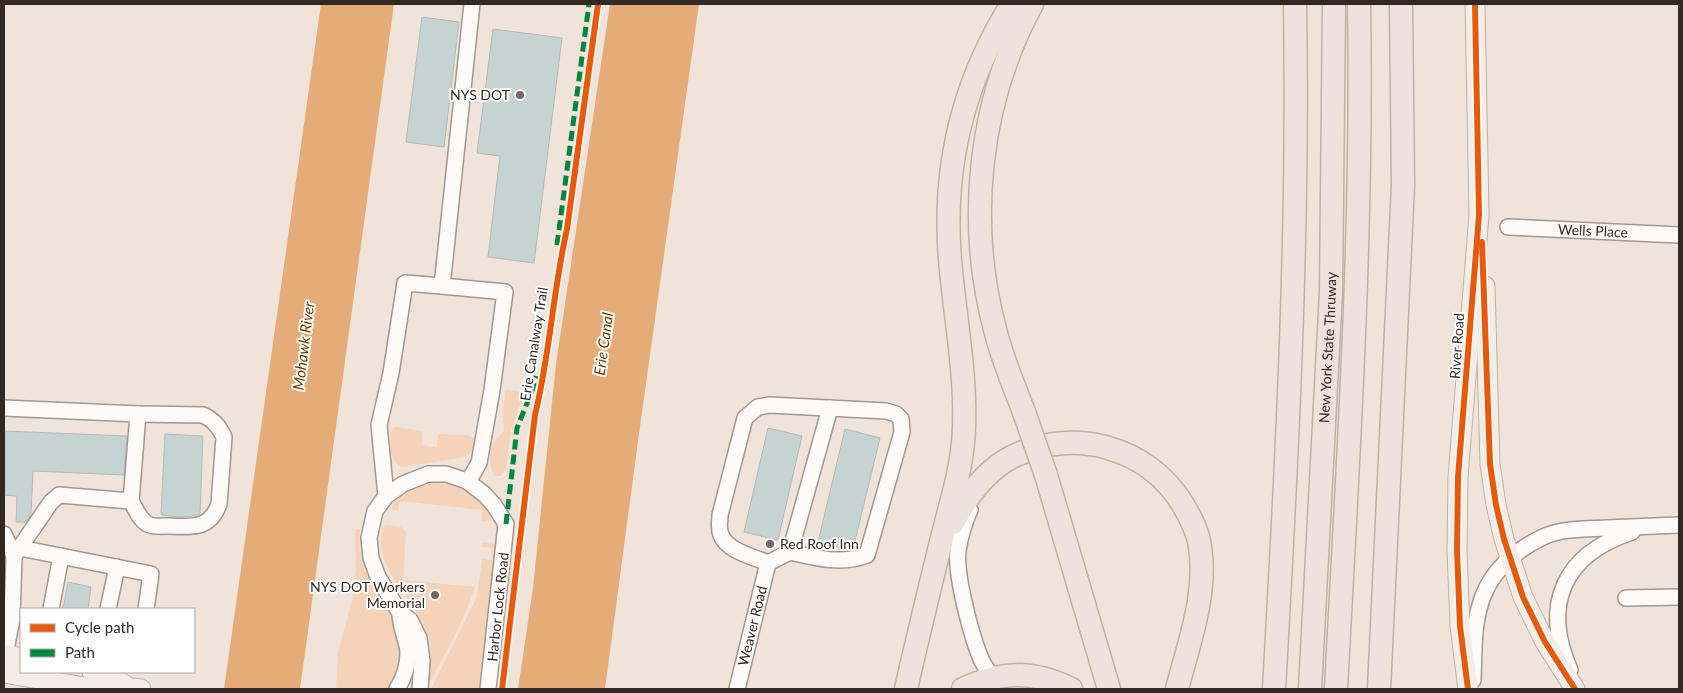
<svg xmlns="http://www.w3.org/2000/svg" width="1683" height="693" font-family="Lato,sans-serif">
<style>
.green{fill:#f4d3b9}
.water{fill:#e6ac78}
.building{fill:#c5d4d3;stroke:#b7b8b5}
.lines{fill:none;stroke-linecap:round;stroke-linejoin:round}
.minor-casing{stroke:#a19891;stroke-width:18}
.major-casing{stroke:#c0b1a5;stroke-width:21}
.highway-casing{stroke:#c0b1a5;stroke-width:25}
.minor{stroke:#fdfbf9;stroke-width:15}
.major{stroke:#f3ece7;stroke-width:19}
.highway{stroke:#ede3dc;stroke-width:22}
.highway-bridge-casing{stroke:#c0b1a5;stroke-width:25;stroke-linecap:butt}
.highway-bridge{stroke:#ede3dc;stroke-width:22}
.quiet{stroke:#00873e;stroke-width:5;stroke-dasharray:10 5;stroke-linecap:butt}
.cycleway-casing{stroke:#fff;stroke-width:9}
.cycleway{stroke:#e8590c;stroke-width:6}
.poi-dot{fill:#746a63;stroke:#fff;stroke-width:2}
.labels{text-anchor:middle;stroke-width:4;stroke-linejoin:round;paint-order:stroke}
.poi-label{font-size:14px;fill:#322923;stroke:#fff;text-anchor:end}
.street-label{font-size:14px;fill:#322923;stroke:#fff}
.water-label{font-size:15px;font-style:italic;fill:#6d3b00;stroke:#fff}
</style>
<rect width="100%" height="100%" fill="#f0e3da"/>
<g class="green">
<path d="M505,390L526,391L515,418L511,431L506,470L501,476H494C489,468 489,453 493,444C495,440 501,435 504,431L503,416Z"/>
<path d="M395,427L422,431V445L437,447L438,434L467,435L477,440L474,450L465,457L402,467C387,459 391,444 391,430Z"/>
<path d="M431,483C457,482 483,494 491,520L482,521V510L400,501L398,511L392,509C393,495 419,485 431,483Z"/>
<path d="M386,525L401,527L406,533L403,580L475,587C463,622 446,654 428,685C430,669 433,651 428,635C417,600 370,566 383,527Z"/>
<polygon points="357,529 360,529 359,550 365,570 395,620 403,652 401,668 390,689 336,689 338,652 352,601 356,571 355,533"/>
<polygon points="483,543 496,544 496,569 483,689 431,689 477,597 482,559 492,560 493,548 482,547"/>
</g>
<g class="water">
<polygon points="321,4 394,4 300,689 224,689"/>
<polygon points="610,4 699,4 638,441 605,689 518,689 533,588 556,364"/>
</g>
<g class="building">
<polygon points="422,17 459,22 444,147 406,142"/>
<polygon points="493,29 562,38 534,263 488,257 500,156 477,153"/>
<polygon points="768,428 802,436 778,540 744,532"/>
<polygon points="845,429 880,438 853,549 849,550 818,542"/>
<polygon points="4,431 127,436 124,475 33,471 31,514 26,522 16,522 17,496 4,495"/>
<polygon points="165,434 203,436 200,514 197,516 179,517 161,515"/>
<polygon points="68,582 91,587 88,609 63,609"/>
</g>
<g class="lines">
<g class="minor-casing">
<g id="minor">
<path id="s1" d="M1508,227L1679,235"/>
<path d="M770,405L886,411L896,414L901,419L902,432L867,555C842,565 815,558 790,552L768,563C754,557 727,551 721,535C718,528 720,521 720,515L745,418L758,407Z"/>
<polyline points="4,408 138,414 131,501 59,495 51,502 14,556"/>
<polyline points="468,482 479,463 492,390 505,292 442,286 472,4"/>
<polyline points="386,496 379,425 391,373 405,283 442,286"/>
<path d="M131,501C136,509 140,522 150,525C155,527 164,526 170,526C193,527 210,529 219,504L224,437C219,427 214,420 203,415L138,414"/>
<path d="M970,510C964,523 960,537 958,551C955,575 972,639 982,661C985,667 989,672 992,677"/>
<polyline points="4,534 14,556 12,619 5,655"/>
<polyline points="20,548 151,574 146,609"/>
<polyline points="790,552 830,408"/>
<polyline points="1626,598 1679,597"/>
<polyline points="51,609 61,556"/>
<polyline points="108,609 117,567"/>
<path d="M1570,670C1541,604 1564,554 1632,532"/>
<path d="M1473,680C1474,655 1473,629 1480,605C1489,573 1514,551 1543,537C1562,528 1586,529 1607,528C1631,527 1655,526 1679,525"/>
<path d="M397,689C404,678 408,665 408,652C407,639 400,628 400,613"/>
<polyline points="420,689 422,661 419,638 410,620 400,613 378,577 371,558 369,538 375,511 386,496 403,484 428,474 446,474 467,481 484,494 494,505 506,524 488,689"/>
<path id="s2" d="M737,689L768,563"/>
</g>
</g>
<g class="major-casing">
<g id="major">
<polyline points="1485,286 1490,464 1496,505 1504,539 1523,597 1545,642 1575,689"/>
<polyline points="4,654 21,658"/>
<polyline points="92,672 124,684"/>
<polyline points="4,673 90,688 132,688 141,689"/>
<polyline points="1468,689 1460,626 1457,550 1458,477 1479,215 1475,4"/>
</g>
</g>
<g class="highway-casing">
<g id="highway">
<path d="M1025,415C1015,388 1003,361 996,333C966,224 978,103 1032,4"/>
<polyline points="1046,475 1109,689"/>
<path d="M953,523C967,496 987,468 1016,455C1075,428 1147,447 1182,503C1189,515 1196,527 1199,541C1209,591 1189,642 1177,689"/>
<path d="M906,689C917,640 929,591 941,542C950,505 963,467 964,428C966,375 956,323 951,270C941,175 961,85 1012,4"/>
<path d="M963,689C1002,671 1032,670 1071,689"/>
<path d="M1274,689C1287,461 1299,232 1295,4"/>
<path id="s3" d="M1310,689L1331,292L1334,4"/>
<path d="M1336,689C1348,461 1363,232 1359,4"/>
<polyline points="1379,689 1403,185 1401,4"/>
</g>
</g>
<use href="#minor" class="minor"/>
<use href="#major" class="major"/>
<use href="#highway" class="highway"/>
<g class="highway-bridge-casing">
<polyline id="highway-bridge" points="1025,415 1046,475"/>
</g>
<use href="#highway-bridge" class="highway-bridge"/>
<g class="quiet">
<polyline points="557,245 589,4"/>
<polyline points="506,524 517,428 532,391 536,376"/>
</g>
<g class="cycleway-casing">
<g id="cycleway">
<polyline points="1482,242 1490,464 1496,505 1504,539 1523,597 1545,642 1575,689"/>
<path d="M502,689L535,415C550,354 553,290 567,229L598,4"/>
<polyline points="1468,689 1460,626 1457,550 1458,477 1479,215 1475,4"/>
</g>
</g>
<use href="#cycleway" class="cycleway"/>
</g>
<g class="poi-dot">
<circle cx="520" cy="95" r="5"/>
<circle cx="770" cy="544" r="5"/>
<circle cx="435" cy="595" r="5"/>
</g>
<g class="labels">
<g class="poi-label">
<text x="510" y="100">NYS DOT</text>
<text x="780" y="549" text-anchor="start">Red Roof Inn</text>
<text x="425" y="592">NYS DOT Workers<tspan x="425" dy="16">Memorial</tspan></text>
</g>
<g class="street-label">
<text dy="5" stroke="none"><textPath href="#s1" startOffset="85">Wells Place</textPath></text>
<text transform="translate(534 344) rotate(-81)" y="5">Erie Canalway Trail</text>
<text transform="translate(1457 346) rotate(-86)" y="5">River Road</text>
<text dy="5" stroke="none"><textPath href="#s3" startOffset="342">New York State Thruway</textPath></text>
<text transform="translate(498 607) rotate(-84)" y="5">Harbor Lock Road</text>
<text dy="5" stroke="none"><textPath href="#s2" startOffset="65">Weaver Road</textPath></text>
</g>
<g class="water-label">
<text transform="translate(604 344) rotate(-82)" y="5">Erie Canal</text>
<text transform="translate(304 346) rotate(-83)" y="5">Mohawk River</text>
</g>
</g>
<rect width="1683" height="693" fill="none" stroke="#322923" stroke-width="10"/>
<rect x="20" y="608" width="175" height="65" fill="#ffffff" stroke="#ada9a7"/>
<rect x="30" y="624" width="25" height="8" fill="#e8590c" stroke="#ada9a7"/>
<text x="65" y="633" font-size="15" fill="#322923">Cycle path</text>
<rect x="30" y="649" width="25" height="8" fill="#00873e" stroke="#ada9a7"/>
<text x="65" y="658" font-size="15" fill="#322923">Path</text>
</svg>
